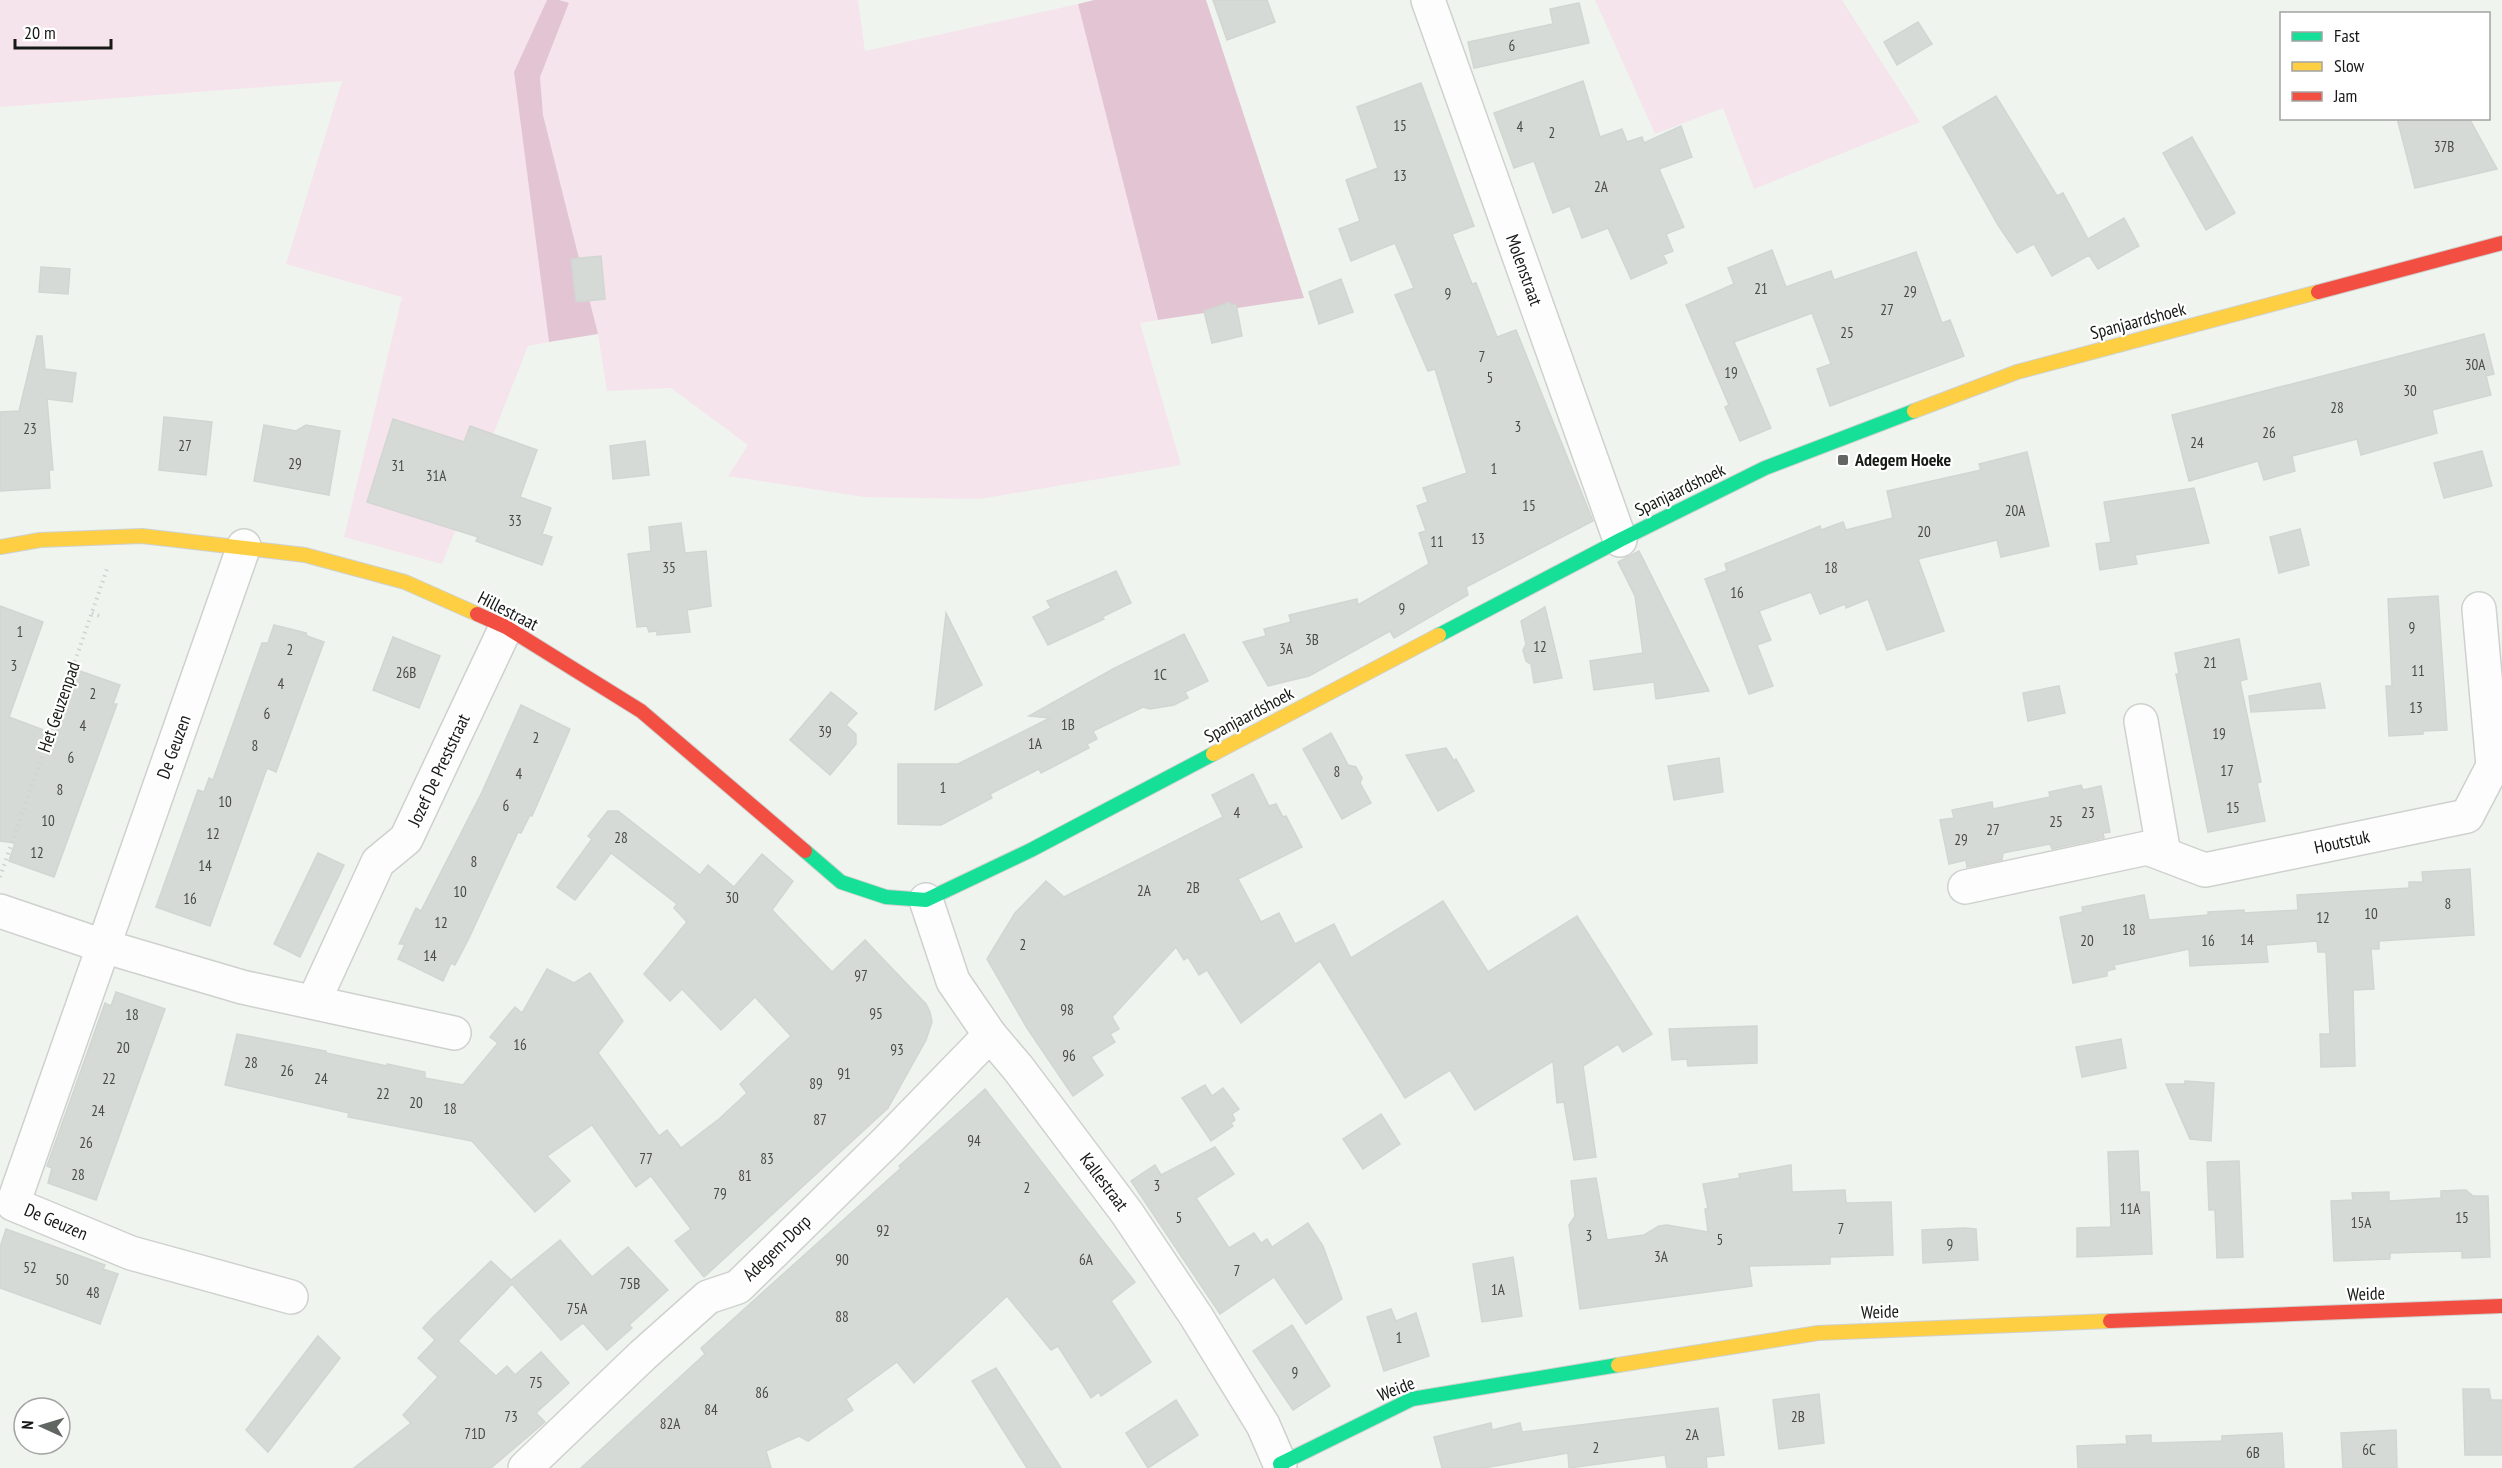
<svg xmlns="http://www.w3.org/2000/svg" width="2502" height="1468" font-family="'PT Sans Narrow',sans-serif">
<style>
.green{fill:#f6e4ec}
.forest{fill:#e3c4d3}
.building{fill:#d6dad6;stroke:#d2d6d2;stroke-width:1.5}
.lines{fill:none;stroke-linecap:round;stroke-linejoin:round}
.street-casing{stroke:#ced1ce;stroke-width:36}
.fast-casing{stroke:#ced1ce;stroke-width:16}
.slow-casing{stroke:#ced1ce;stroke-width:16}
.jam-casing{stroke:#ced1ce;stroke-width:16}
.path{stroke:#d1d3d1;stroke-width:4;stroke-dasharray:1.5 4.5;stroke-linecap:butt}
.street{stroke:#fdfdfd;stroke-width:33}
.fast{stroke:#16e098;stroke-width:14}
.slow{stroke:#ffcf43;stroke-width:14}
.jam{stroke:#f24e42;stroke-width:14}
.poi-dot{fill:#626662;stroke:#fff;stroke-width:2}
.labels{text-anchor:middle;stroke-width:4.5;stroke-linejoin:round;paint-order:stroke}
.number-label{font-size:15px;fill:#484b48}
.street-label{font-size:18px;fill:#161916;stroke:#fff}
.poi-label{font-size:18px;font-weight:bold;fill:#161916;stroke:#fff;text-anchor:start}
</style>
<rect width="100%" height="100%" fill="#eff4ef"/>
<g class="green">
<polygon points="0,0 547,0 514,72 549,342 528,346 442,564 344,537 402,297 286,264 342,81 0,107"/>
<polygon points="559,0 858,0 865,51 1078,4 1158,320 1140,323 1181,465 980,499 864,497 728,476 748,445 671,388 607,391 598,334 543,115 540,77 569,4"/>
<polygon points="1595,0 1842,0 1920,122 1754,189 1723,108 1655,134"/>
</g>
<g class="forest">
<polygon points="547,0 559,0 569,3 540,77 543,115 598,334 549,342 514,72"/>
<polygon points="1094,0 1206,0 1304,298 1158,320 1078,4"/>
</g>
<g class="building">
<polygon points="1213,0 1267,0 1275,22 1227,40"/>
<polygon points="1579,3 1589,43 1474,68 1468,42 1553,24 1550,9"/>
<polygon points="1918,22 1932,44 1897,65 1884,42"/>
<polygon points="1583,81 1600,137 1622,129 1627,142 1642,137 1644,143 1681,126 1692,157 1659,169 1684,227 1666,234 1673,251 1663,255 1667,263 1631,279 1608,228 1582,238 1570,206 1553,213 1534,161 1514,168 1494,113"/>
<polygon points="1421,83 1474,226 1452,234 1472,284 1476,283 1497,337 1516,330 1593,521 1466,587 1468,595 1394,638 1390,631 1309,676 1268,686 1243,642 1266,636 1264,629 1291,622 1289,615 1357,599 1358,605 1429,564 1419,533 1426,531 1417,506 1428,502 1423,488 1467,473 1435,369 1428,371 1395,295 1414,288 1395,243 1351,261 1339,229 1360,221 1346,180 1378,168 1357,107"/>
<polygon points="1996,96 2057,196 2063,193 2088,239 2124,218 2139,246 2098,269 2089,255 2052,276 2034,244 2017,253 1998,225 1943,127"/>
<polygon points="2397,118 2469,118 2497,169 2415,188"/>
<polygon points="2192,137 2235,213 2206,230 2163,153"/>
<polygon points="1772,250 1786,287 1831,271 1834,280 1916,252 1942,323 1950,320 1964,356 1830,406 1817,369 1831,364 1812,313 1734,342 1771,428 1740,441 1725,407 1729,405 1686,305 1734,284 1728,268"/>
<polygon points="601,256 605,299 576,302 571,259"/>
<polygon points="41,267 70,269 68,294 39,292"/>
<polygon points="1341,279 1353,312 1319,324 1309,292"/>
<polygon points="1230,302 1231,305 1236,304 1242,336 1212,343 1204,311"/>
<polygon points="2484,334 2494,374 2486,376 2491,395 2432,410 2437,433 2361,455 2357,439 2292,456 2295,471 2264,480 2258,461 2189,481 2172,415"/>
<polygon points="37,336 42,336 45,369 76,373 72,402 47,399 53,470 49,470 50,488 0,491 0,412 19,411"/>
<polygon points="164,417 212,422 206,475 159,470"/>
<polygon points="393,419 464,442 470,426 537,450 520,497 551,508 542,534 552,537 542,565 476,541 478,537 367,502"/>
<polygon points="264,425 296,431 306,425 340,431 329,495 254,481"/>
<polygon points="645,441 649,475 613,479 610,446"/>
<polygon points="2482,451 2492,486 2444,498 2434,463"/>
<polygon points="2027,452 2049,546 2001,557 1997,540 1918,559 1944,631 1887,650 1868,599 1846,608 1845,604 1820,614 1811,592 1759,611 1771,640 1757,645 1773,686 1749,694 1705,579 1727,571 1725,564 1820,526 1821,530 1843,522 1846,530 1893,518 1887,491 1981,470 1979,464"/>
<polygon points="2194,488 2209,543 2135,555 2137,564 2100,570 2096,544 2111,542 2104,502"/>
<polygon points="681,523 685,553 706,551 711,606 687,610 690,632 657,635 657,631 649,632 647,626 637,627 628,554 651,551 649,527"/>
<polygon points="2300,529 2309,565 2279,573 2270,537"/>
<polygon points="1639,551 1709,691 1656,699 1654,682 1594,690 1590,661 1643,653 1635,596 1618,562"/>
<polygon points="1116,571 1131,603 1102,617 1104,619 1048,645 1033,617 1051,608 1047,601"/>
<polygon points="2438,596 2447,730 2423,731 2423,734 2389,736 2386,686 2392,686 2388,599"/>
<polygon points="0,606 43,622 9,717 54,734 77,670 120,685 113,704 117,704 54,877 9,861 15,843 0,841"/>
<polygon points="1545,607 1562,678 1534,683 1531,664 1526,661 1523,650 1526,644 1521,621"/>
<polygon points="946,613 982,685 935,710"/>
<polygon points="274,625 306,633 307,636 324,642 276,772 267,768 210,926 156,907 198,790 204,792 209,778 213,780 262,643 268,643"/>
<polygon points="1184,634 1208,681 1185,692 1188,698 1174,705 1150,709 1143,707 1093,731 1097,739 1087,744 1089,748 1041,773 1039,769 990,794 992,798 941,825 898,824 898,764 958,764 1050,718 1029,716 1113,669"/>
<polygon points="393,637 440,656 419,708 373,690"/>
<polygon points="2239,639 2247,679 2240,681 2261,782 2257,783 2265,821 2208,832 2176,674 2179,674 2175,653"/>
<polygon points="2320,683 2325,708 2251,712 2249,696"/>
<polygon points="2059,686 2065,713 2028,721 2023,693"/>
<polygon points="831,692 857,713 846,725 856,734 856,744 830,775 790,740"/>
<polygon points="521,705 570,729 532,816 530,815 521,833 518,832 469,938 455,965 451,963 443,981 398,959 405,944 399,944 416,908 421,911 482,792"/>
<polygon points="1331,733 1348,765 1356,767 1362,778 1360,783 1371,803 1342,819 1303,749"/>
<polygon points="1446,748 1454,761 1456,759 1474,791 1438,811 1406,755"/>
<polygon points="1719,758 1723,792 1674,800 1668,766"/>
<polygon points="1253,774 1269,806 1276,804 1283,817 1286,816 1302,847 1238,879 1261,922 1279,913 1295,944 1334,924 1351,958 1443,901 1488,972 1577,916 1652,1034 1623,1052 1618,1044 1583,1066 1596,1157 1574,1160 1564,1102 1557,1103 1553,1061 1475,1110 1450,1070 1405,1098 1320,961 1241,1023 1207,970 1199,975 1188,957 1184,960 1176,947 1112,1017 1119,1029 1110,1034 1115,1042 1091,1057 1103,1075 1073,1096 1027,1028 987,959 1015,913 1046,881 1064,897 1223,817 1212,795"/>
<polygon points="2081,785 2083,790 2101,786 2110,832 2103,833 2104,838 2052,849 2050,844 2003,853 2002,860 1967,867 1966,860 1949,864 1940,820 1954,818 1952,810 1992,802 1993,809 2050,797 2049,792"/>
<polygon points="608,811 618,811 700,875 708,865 734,887 762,854 793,881 772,910 832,972 865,940 926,1004 930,1012 932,1022 926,1040 888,1108 704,1277 675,1241 691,1229 651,1176 636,1187 592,1125 547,1156 570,1181 535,1212 472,1141 348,1117 349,1113 225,1085 237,1034 326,1051 326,1053 387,1066 387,1064 425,1072 425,1078 463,1085 498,1043 490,1037 515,1007 522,1013 547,969 574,983 590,973 623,1021 598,1053 659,1136 667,1130 681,1148 719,1119 747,1093 740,1084 791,1036 755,997 721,1030 682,989 670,1001 644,974 687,922 674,908 677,904 611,853 575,900 557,887 592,839 588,836"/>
<polygon points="318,853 344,865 300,957 274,944"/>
<polygon points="2470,869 2474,935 2379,941 2379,949 2371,949 2374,989 2353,990 2355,1066 2321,1067 2320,1034 2330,1034 2326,952 2318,952 2317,941 2266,945 2268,962 2205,965 2190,966 2189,949 2114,965 2115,969 2107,971 2107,976 2073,983 2060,917 2083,912 2082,907 2144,895 2149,920 2208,915 2208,912 2244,910 2244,913 2298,910 2297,895 2409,888 2409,882 2423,882 2422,872"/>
<polygon points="116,992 165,1009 96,1200 48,1183 52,1168 47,1166 105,1003 111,1006"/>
<polygon points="1757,1026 1757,1063 1688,1066 1687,1059 1672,1060 1669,1029"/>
<polygon points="2121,1039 2126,1068 2082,1077 2076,1047"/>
<polygon points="2185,1081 2214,1083 2211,1141 2190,1139 2166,1084 2185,1084"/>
<polygon points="1205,1085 1212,1096 1223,1088 1239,1109 1232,1114 1235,1120 1231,1123 1233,1126 1211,1141 1182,1098"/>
<polygon points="985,1089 1135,1282 1111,1301 1151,1362 1101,1396 1099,1392 1091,1398 1058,1346 1051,1350 1007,1296 914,1383 897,1362 846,1399 853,1410 808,1441 799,1436 766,1451 771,1468 581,1468 705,1354 701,1348 901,1168 899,1166"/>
<polygon points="1381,1114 1400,1144 1363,1169 1343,1139"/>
<polygon points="1215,1147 1234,1174 1196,1198 1229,1248 1254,1233 1261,1243 1267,1239 1272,1247 1308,1223 1323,1246 1342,1299 1306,1324 1274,1277 1220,1314 1131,1181 1155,1165 1161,1175"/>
<polygon points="2138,1151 2140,1192 2149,1192 2152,1254 2077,1257 2077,1228 2111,1227 2108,1152"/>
<polygon points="2239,1161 2243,1257 2217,1258 2215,1210 2209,1210 2207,1162"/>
<polygon points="1791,1165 1792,1192 1845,1190 1846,1203 1891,1202 1893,1255 1830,1257 1830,1264 1749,1266 1752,1286 1580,1309 1569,1225 1575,1216 1571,1181 1596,1178 1607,1240 1644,1235 1659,1226 1667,1225 1708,1232 1705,1209 1708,1209 1703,1184 1740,1178 1739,1174"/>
<polygon points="2466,1190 2473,1196 2488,1196 2490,1257 2462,1258 2462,1251 2390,1253 2390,1259 2334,1261 2331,1201 2353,1200 2352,1193 2389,1192 2389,1201 2441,1198 2441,1191"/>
<polygon points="1964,1228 1976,1229 1978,1260 1923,1263 1922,1230"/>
<polygon points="6,1229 105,1265 103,1269 118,1274 100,1324 0,1288 0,1247"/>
<polygon points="560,1240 592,1277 628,1247 668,1290 629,1325 632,1328 607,1350 583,1323 561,1340 512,1284 458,1341 496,1376 507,1366 515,1375 541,1352 569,1383 536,1413 545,1422 491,1468 354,1468 411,1423 403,1415 438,1377 418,1358 435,1340 423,1328 432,1318 491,1261 511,1280"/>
<polygon points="1513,1257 1522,1316 1482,1322 1473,1264"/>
<polygon points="1391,1309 1396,1321 1416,1313 1429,1356 1384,1371 1367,1317"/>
<polygon points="1292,1325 1330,1386 1293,1410 1253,1351"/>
<polygon points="318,1336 340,1358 268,1452 246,1430"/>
<polygon points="996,1368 1061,1468 1027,1468 972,1381"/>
<polygon points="2463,1389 2489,1389 2491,1400 2502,1400 2502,1455 2465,1455"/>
<polygon points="1819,1394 1824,1443 1779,1449 1773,1400"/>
<polygon points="1176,1400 1198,1435 1148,1468 1126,1433"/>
<polygon points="1718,1408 1724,1455 1706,1457 1707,1468 1667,1468 1665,1455 1569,1468 1568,1453 1484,1468 1442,1468 1434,1437 1491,1423 1492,1430 1520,1423 1522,1432"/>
<polygon points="2396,1430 2397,1468 2343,1468 2341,1433"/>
<polygon points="2282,1433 2284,1468 2078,1468 2077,1446 2127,1444 2126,1436 2151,1435 2151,1443 2222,1441 2222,1436"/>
</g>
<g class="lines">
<g class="street-casing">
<g id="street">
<polyline points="1428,0 1620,540"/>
<polyline points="244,546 13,1204 131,1253 291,1297"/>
<polyline points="2479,609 2493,766"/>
<polyline points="2141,721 2164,854"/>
<polyline points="1965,887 2147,848 2205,870 2467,816 2493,766 2502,766"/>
<polyline points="926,900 953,981 990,1035 1018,1068 1127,1213 1196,1316 1263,1425 1280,1464"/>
<polyline points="0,911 103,946 242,987 454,1033"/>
<polyline points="314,1001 378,862 406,839 506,627"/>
<polyline points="525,1468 643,1355 708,1297 738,1287 887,1141 990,1035"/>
</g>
</g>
<g class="fast-casing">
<g id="fast">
<polyline points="1439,635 1620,540 1765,468 1914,411"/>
<polyline points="805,851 841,882 886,897 926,900 1031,850 1213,754"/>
<polyline points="1282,1468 1280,1464 1412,1399 1618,1365"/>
</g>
</g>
<g class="slow-casing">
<g id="slow">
<polyline points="1914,411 2017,372 2318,292"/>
<polyline points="0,547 40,540 142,536 305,555 405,582 477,614"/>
<polyline points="1213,754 1439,635"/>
<polyline points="1618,1365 1818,1333 2110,1321"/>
</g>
</g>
<g class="jam-casing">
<g id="jam">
<polyline points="2318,292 2502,243"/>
<polyline points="477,614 506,627 641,711 805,851"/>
<polyline points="2110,1321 2502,1306"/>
</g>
</g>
<g class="path">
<polyline points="92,613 102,617"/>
<polyline points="0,877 107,569"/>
</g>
<use href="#street" class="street"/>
<use href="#fast" class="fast"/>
<use href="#slow" class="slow"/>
<use href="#jam" class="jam"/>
</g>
<rect class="poi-dot" x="1837" y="454" width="12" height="12" rx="3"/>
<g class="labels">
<g class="number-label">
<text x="1512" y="51">6</text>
<text x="1400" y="131">15</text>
<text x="1520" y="132">4</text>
<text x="1552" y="138">2</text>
<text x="2444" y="152">37B</text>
<text x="1400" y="181">13</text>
<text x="1601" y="192">2A</text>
<text x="1761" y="294">21</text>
<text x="1910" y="297">29</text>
<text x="1448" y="299">9</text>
<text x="1887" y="315">27</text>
<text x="1847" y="338">25</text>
<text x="1482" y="362">7</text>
<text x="2475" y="370">30A</text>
<text x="1731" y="378">19</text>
<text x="1490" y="383">5</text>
<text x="2410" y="396">30</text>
<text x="2337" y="413">28</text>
<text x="1518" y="432">3</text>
<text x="30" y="434">23</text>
<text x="2269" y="438">26</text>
<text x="2197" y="448">24</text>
<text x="185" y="451">27</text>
<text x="295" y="469">29</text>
<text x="398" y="471">31</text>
<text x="1494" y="474">1</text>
<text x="436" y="481">31A</text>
<text x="1529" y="511">15</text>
<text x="2015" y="516">20A</text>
<text x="515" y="526">33</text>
<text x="1924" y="537">20</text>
<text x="1478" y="544">13</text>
<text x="1437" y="547">11</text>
<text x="669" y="573">35</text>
<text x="1831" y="573">18</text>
<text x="1737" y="598">16</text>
<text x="1402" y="614">9</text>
<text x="2412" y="633">9</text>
<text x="20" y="637">1</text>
<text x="1312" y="645">3B</text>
<text x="1540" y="652">12</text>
<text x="1286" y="654">3A</text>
<text x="290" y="655">2</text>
<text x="2210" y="668">21</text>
<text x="14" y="671">3</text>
<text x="2418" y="676">11</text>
<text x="406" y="678">26B</text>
<text x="1160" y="680">1C</text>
<text x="281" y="689">4</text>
<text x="93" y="699">2</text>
<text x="2416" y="713">13</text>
<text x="267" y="719">6</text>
<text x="1068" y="730">1B</text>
<text x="83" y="731">4</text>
<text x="825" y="737">39</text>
<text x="2219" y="739">19</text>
<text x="536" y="743">2</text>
<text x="1035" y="749">1A</text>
<text x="255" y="751">8</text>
<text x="71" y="763">6</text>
<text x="2227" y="776">17</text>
<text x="1337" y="777">8</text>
<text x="519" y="779">4</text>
<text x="943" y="793">1</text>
<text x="60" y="795">8</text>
<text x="225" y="807">10</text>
<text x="506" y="811">6</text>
<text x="2233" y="813">15</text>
<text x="1237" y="818">4</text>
<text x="2088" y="818">23</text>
<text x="48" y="826">10</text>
<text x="2056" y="827">25</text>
<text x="1993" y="835">27</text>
<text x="213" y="839">12</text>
<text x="621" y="843">28</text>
<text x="1961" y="845">29</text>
<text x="37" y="858">12</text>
<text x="474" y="867">8</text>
<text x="205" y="871">14</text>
<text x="1193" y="893">2B</text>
<text x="1144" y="896">2A</text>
<text x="460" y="897">10</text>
<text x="732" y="903">30</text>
<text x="190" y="904">16</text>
<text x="2448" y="909">8</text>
<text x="2371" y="919">10</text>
<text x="2323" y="923">12</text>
<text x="441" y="928">12</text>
<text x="2129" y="935">18</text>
<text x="2247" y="945">14</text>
<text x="2087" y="946">20</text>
<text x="2208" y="946">16</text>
<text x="1023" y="950">2</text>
<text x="430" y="961">14</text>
<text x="861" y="981">97</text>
<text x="1067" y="1015">98</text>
<text x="876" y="1019">95</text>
<text x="132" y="1020">18</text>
<text x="520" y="1050">16</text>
<text x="123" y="1053">20</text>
<text x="897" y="1055">93</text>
<text x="1069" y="1061">96</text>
<text x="251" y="1068">28</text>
<text x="287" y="1076">26</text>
<text x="844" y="1079">91</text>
<text x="109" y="1084">22</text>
<text x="321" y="1084">24</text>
<text x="816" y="1089">89</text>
<text x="383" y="1099">22</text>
<text x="416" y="1108">20</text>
<text x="450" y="1114">18</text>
<text x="98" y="1116">24</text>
<text x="820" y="1125">87</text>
<text x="974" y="1146">94</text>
<text x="86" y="1148">26</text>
<text x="646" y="1164">77</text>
<text x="767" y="1164">83</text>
<text x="78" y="1180">28</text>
<text x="745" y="1181">81</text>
<text x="1157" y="1191">3</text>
<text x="1027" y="1193">2</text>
<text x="720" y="1199">79</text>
<text x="2130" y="1214">11A</text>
<text x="1179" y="1223">5</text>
<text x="2462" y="1223">15</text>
<text x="2361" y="1228">15A</text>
<text x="1841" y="1234">7</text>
<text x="883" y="1236">92</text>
<text x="1589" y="1241">3</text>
<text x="1720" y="1245">5</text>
<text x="1950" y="1250">9</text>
<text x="1661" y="1262">3A</text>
<text x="842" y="1265">90</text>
<text x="1086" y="1265">6A</text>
<text x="30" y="1273">52</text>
<text x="1237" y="1276">7</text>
<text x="62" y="1285">50</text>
<text x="630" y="1289">75B</text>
<text x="1498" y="1295">1A</text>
<text x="93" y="1298">48</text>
<text x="577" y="1314">75A</text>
<text x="842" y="1322">88</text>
<text x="1399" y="1343">1</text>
<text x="1295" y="1378">9</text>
<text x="536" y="1388">75</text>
<text x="762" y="1398">86</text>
<text x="711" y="1415">84</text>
<text x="511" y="1422">73</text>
<text x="1798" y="1422">2B</text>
<text x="670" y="1429">82A</text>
<text x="475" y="1439">71D</text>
<text x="1692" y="1440">2A</text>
<text x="1596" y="1453">2</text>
<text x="2369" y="1455">6C</text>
<text x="2253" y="1458">6B</text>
</g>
<g class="street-label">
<text transform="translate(1524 270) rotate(70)" y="6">Molenstraat</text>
<text transform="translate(2138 321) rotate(-15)" y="6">Spanjaardshoek</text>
<text transform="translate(1680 490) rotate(-26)" y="6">Spanjaardshoek</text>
<text transform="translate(508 611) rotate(27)" y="6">Hillestraat</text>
<text transform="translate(59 707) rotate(-71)" y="6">Het Geuzenpad</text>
<text transform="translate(1249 715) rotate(-28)" y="6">Spanjaardshoek</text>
<text transform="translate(174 747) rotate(-70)" y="6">De Geuzen</text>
<text transform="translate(439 770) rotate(-65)" y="6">Jozef De Preststraat</text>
<text transform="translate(2342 842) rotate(-12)" y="6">Houtstuk</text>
<text transform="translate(1104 1182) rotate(53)" y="6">Kallestraat</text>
<text transform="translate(56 1222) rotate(23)" y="6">De Geuzen</text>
<text transform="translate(777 1248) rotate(-44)" y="6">Adegem-Dorp</text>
<text transform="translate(2366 1294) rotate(-2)" y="6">Weide</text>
<text transform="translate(1880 1312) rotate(-2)" y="6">Weide</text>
<text transform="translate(1396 1389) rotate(-21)" y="6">Weide</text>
</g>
<g class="poi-label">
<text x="1855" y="466">Adegem Hoeke</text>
</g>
</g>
<rect x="2280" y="12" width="210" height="108" fill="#ffffff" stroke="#a2a3a2" stroke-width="1.5"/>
<rect x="2292" y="32" width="30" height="9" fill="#16e098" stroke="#a2a3a2" stroke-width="1.5"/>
<text x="2334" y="42" font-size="18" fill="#161916">Fast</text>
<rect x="2292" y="62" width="30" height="9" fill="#ffcf43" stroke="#a2a3a2" stroke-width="1.5"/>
<text x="2334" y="72" font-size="18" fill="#161916">Slow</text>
<rect x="2292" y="92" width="30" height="9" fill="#f24e42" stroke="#a2a3a2" stroke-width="1.5"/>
<text x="2334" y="102" font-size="18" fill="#161916">Jam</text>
<g transform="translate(42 1426) rotate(274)"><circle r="28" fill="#ffffff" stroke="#a2a3a2" stroke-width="1.5"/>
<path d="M0-4.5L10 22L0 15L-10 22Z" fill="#626662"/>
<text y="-9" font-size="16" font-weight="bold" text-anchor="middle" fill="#161916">N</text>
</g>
<path d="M15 39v9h96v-9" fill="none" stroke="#161916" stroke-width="3"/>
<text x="24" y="39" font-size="18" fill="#161916" stroke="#ffffff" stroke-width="4.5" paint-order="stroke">20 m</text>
</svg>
